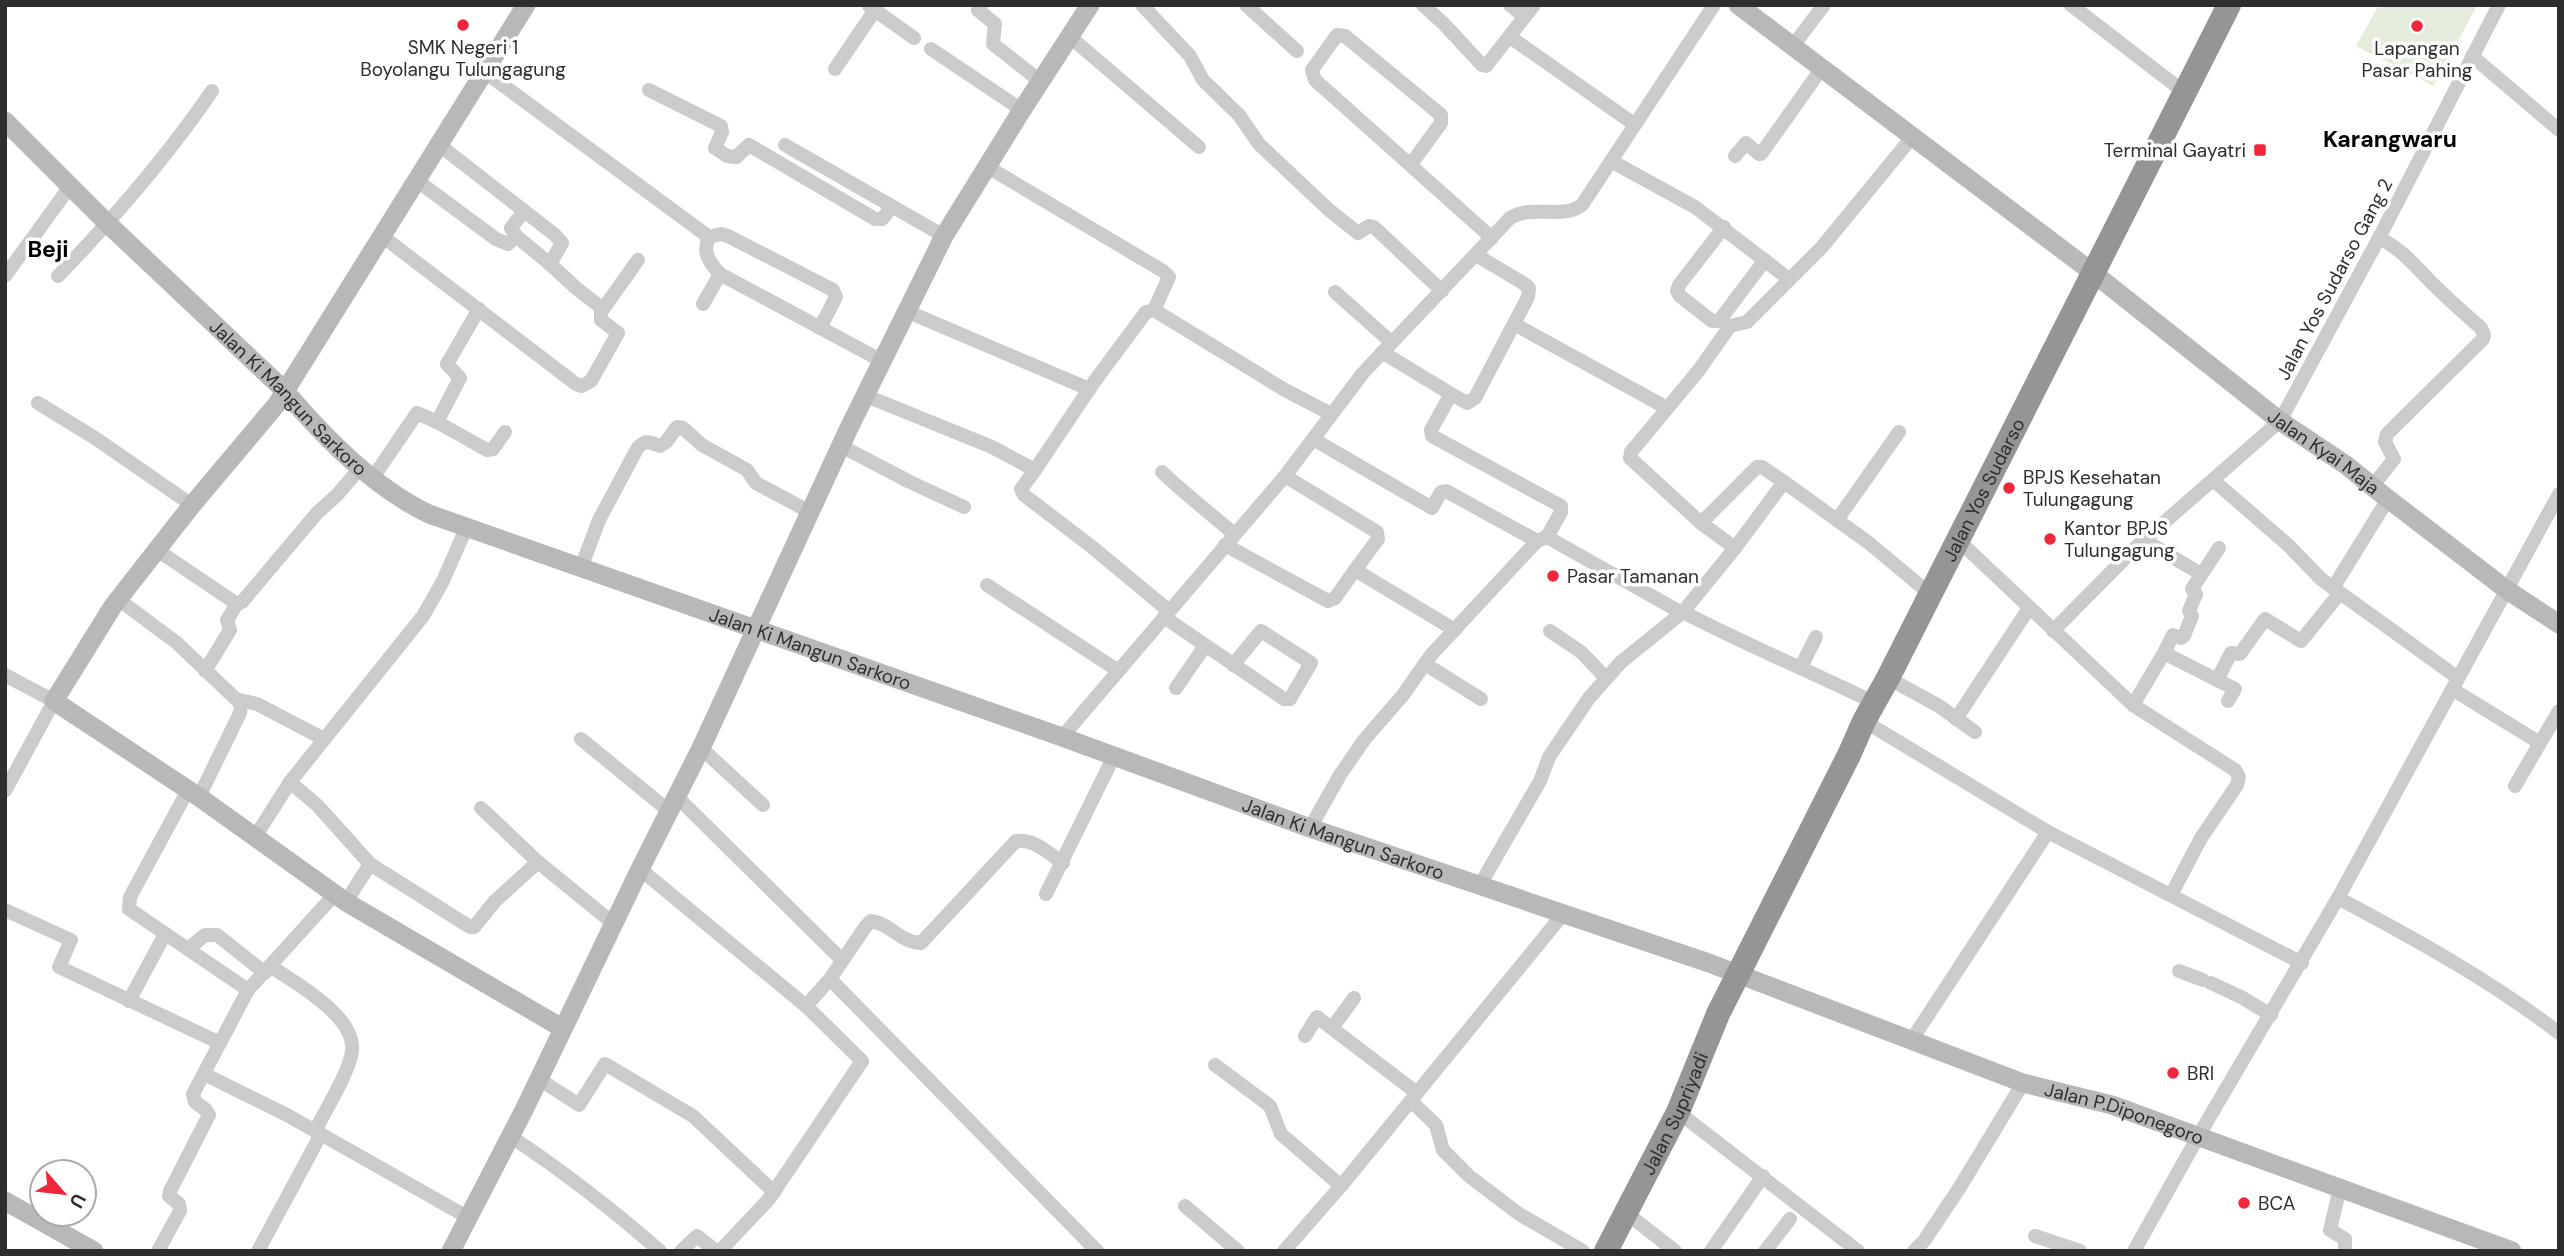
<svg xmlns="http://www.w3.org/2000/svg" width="2564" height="1256" font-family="'DM Sans',sans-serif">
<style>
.green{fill:#e5ecdb}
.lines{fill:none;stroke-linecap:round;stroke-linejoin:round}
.street{stroke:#cbcbcb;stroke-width:14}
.secondary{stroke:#b8b8b8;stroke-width:19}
.highway{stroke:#959595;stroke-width:24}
.poi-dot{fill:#ef263c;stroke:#fff;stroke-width:2.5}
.labels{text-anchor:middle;stroke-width:7;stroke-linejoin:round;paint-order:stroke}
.poi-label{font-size:19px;fill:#2e2e2e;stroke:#fff;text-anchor:start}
.street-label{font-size:19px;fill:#2e2e2e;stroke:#fff}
.quarter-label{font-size:23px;font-weight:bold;fill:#000;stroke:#fff}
</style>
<rect width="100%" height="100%" fill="#fff"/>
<polygon class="green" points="2379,5 2477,5 2434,86 2356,46"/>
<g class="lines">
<g class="street">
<polyline points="981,5 978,10 995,24 993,44 1040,81"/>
<polyline points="1142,5 1190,56 1203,80 1239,115 1259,144 1329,210 1358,233 1369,226 1374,227 1442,291"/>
<polyline points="1246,5 1297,51"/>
<polyline points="1423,5 1444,24 1482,65 1486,66 1534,5"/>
<polyline points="1510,5 1525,17"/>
<polyline points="2071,5 2184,92"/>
<polyline points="869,6 914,38"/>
<polyline points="1069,36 1199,147"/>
<polyline points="1510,37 1634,124"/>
<polyline points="1792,47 1824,5"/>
<polyline points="931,49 1022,110"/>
<polyline points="2472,56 2559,130"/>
<polyline points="835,69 875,10"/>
<polyline points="485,72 709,237 721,234 728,236 833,290 836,297 820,328"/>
<polyline points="649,90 721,126 722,132 715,148 727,156 736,157 749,145 875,219 882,219 891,208"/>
<polyline points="438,144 555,235 562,243 550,264 576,288 603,309"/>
<polyline points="785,145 944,236"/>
<polyline points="1735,156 1746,143 1759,154 1761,154 1822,68"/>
<polyline points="1611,161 1695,207 1785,276"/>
<polyline points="1411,164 1441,123 1441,115 1345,36 1337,35 1312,70 1315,80 1492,238"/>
<polyline points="986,166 1163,271 1169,277 1154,310"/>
<polyline points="416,180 496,239 508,244 516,236 550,264"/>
<polyline points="1724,227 1679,285 1677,291 1680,296 1712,321 1719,321 1765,260"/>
<polyline points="382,236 576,384 582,386 591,381 618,333 601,320 601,312 638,260"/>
<polyline points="516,236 511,228 524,211"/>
<path d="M709,237C702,253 709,262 720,274L882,361"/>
<polyline points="5,276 71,185"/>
<path d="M58,276C114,218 166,158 212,91"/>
<polyline points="1335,292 1391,342"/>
<polyline points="703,304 720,274"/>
<polyline points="479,309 447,364 460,378 437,422 487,450 493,449 505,432"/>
<polyline points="906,311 1089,389"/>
<polyline points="1516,325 1667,408"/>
<polyline points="1382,352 1451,394 1431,430 1432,436 1561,506 1561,512 1547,537"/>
<polyline points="1451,394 1467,403 1475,398 1528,297 1529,288 1523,283 1476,255"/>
<polyline points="864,395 992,447 1035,470 1021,489 1024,495 1092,547 1169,611"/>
<polyline points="38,403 95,438 192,505"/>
<polyline points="1313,439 1432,508 1441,492 1446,491 1537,541"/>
<polyline points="841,446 910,482 964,507"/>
<polyline points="1035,470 1094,382 1146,312 1154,310 1285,390 1331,414"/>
<path d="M1162,472C1185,494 1210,513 1234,534"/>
<polyline points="1285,476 1377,532 1378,539 1355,570"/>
<polyline points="372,479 417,413 437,422"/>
<polyline points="2213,480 2288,545 2321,579 2458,678"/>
<path d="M2372,487L2394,459L2385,442L2387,434L2483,339L2484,335L2481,328C2465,314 2448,299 2433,284C2415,266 2402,249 2379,238"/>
<polyline points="1837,520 1899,432"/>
<polyline points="1701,523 1757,467 1762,467 1784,482"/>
<polyline points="1957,539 2133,705 2235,770 2239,777 2237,785 2201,838 2171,895"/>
<polyline points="2144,540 2201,574"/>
<polyline points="1225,545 1328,601 1335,598 1355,570 1455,630"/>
<polyline points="1735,548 1701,523 1630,458 1631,452 1699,370 1730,326 1747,322 1822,247 1913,136"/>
<polyline points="157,550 237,604"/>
<path d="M581,568L599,520L637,449C645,439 649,442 660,446L666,442L677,427L683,428L702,445L747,470L756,483L810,512"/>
<polyline points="987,585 1117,670"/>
<polyline points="2333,588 2388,499"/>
<polyline points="118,599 177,643 241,704 240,713 199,797"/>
<path d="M1683,612C1746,645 1812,672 1875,703"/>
<polyline points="1164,617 1284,699 1290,699 1311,663 1261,631 1233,665"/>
<polyline points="1550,631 1581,652 1605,677"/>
<polyline points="2053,631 2136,547 2280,421 2379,238 2499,5"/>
<polyline points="2164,653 2173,635 2181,638 2184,636 2192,616 2189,611 2196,594 2192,589 2219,548"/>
<polyline points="1425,664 1481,699"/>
<polyline points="1801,667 1816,637"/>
<polyline points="205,671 230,630 227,620 237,604 242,602 317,513 337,495 360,468"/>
<polyline points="5,675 54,701 5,791"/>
<polyline points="1888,678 1939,706 1975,732"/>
<polyline points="2217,680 2231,653 2240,654 2265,619 2301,641 2340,593"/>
<polyline points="1176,688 1205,646"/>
<polyline points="2452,689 2540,743 2559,711"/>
<polyline points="239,700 257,704 324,739"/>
<polyline points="2133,705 2164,653 2235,689 2228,701"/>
<polyline points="1956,719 2029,608"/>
<polyline points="1864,721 2048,832 2302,963"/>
<path d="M1062,737L1285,476L1363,373L1510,218C1531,204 1562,220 1582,205L1714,5"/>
<polyline points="581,739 669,811"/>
<polyline points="701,748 763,805"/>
<polyline points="290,782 318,806 370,864 470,927 474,927 495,901 538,862"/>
<polyline points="2515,786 2540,743"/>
<polyline points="188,790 130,897 129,909 248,990"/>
<polyline points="676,796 842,960"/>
<polyline points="481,808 538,862 614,924"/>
<polyline points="1310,828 1340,775 1364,740 1403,695 1431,655 1537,541 1547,537 1682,613"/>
<polyline points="255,837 290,782 423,616 443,581 467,526"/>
<polyline points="640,869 806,1006 862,1061 769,1199 720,1251"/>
<polyline points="1480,885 1540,781 1549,757 1589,698 1621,662 1683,612 1735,548 1784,482 1869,543 1930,594"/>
<polyline points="1046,894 1114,756"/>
<path d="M2338,898C2415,939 2490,980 2559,1033"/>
<polyline points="346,902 370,864"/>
<polyline points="5,910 71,940 59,967 220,1043"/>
<polyline points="188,949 205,935 217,935 265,973"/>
<path d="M272,967C296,984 356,1016 352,1051C350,1071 325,1111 315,1131"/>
<polyline points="2179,971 2203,980"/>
<polyline points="830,979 1097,1251"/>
<polyline points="2211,983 2241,997 2271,1015"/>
<polyline points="129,1001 165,934"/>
<path d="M806,1006L830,979L866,926L871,921C890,923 901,943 921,943L1016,841C1034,838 1049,854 1063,863"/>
<polyline points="1332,1028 1354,998"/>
<polyline points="1305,1036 1317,1017 1417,1093"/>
<polyline points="1911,1041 2048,832"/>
<polyline points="1215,1065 1270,1106 1281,1134 1341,1186"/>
<polyline points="204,1074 287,1115 469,1218"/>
<polyline points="539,1079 579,1105 605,1064 693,1116 774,1192"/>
<polyline points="1411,1101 1436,1125 1443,1150 1469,1176 1519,1214 1583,1251"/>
<polyline points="1678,1112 1858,1251"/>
<path d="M510,1136C563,1171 612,1209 660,1251"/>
<polyline points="2340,1188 2330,1230 2345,1239 2345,1251"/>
<polyline points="1185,1206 1238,1251"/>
<polyline points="1625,1212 1675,1251"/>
<polyline points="2035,1236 2080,1251"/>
<polyline points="158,1251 180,1211 179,1204 169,1196 170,1191 209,1115 206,1110 195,1102 193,1094 248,990 335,894"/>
<polyline points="258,1251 321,1134"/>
<polyline points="681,1251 697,1236 716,1251"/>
<polyline points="1284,1251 1341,1186 1564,913"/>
<polyline points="1711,1251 1763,1176"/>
<polyline points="1765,1251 1790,1219"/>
<polyline points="1914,1251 1924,1241 1960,1187 2023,1083"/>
<polyline points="2134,1251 2199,1135 2338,898 2559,494"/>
</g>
<g class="secondary">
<polyline points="526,5 277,404 192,505 113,606 54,701 199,797 346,902 562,1028"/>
<path id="s1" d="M1738,5L2092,272L2280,421L2346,465L2383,495L2507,590L2559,624"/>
<path id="s2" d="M5,121L108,224L285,391C325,438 373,487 429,514L1062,737L1310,828L1709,963L2023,1083L2112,1105L2512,1251"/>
<polyline points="5,1201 94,1251"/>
<polyline points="451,1251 524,1110 640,869 701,748 848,430 944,236 1022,110 1090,5"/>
</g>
<path class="highway" id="s3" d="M1606,1251L1678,1112L1718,1014L1849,755L1864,721L1888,678L2229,5"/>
</g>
<g class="poi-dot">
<circle cx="463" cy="25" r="7"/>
<circle cx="2417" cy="26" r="7"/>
<rect x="2253" y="143" width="14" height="14" rx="3.5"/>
<circle cx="2009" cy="488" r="7"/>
<circle cx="2050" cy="539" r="7"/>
<circle cx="1553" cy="576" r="7"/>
<circle cx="2173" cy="1073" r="7"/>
<circle cx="2244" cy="1203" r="7"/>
</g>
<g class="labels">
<g class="poi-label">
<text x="463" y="54" text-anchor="middle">SMK Negeri 1<tspan x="463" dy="22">Boyolangu Tulungagung</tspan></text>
<text x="2417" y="55" text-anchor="middle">Lapangan<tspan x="2417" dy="22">Pasar Pahing</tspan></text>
<text x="2246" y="157" text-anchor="end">Terminal Gayatri</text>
<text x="2023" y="484">BPJS Kesehatan<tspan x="2023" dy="22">Tulungagung</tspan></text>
<text x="2064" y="535">Kantor BPJS<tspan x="2064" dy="22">Tulungagung</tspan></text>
<text x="1567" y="583">Pasar Tamanan</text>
<text x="2187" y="1080">BRI</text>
<text x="2258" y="1210">BCA</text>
</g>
<g class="street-label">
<text transform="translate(2334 279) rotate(-62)" y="7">Jalan Yos Sudarso Gang 2</text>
<text dy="7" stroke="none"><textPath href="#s2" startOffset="396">Jalan Ki Mangun Sarkoro</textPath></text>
<text dy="7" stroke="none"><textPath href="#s1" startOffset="737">Jalan Kyai Maja</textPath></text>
<text dy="7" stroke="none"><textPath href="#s3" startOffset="850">Jalan Yos Sudarso</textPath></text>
<text dy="7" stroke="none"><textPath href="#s2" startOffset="984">Jalan Ki Mangun Sarkoro</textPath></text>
<text dy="7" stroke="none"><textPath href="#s2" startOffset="1550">Jalan Ki Mangun Sarkoro</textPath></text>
<text dy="7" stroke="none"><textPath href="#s3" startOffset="154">Jalan Supriyadi</textPath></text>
<text dy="7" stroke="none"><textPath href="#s2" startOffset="2378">Jalan P.Diponegoro</textPath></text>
</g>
<g class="quarter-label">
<text x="2390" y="147">Karangwaru</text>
<text x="48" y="257">Beji</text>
</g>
</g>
<rect width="2564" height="1256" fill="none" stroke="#2e2e2e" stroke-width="14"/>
<g transform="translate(63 1193) rotate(118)"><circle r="33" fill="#ffffff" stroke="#ababab" stroke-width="2"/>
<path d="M0-5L12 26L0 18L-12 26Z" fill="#ef263c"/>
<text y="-10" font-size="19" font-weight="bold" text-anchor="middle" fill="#2e2e2e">U</text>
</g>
</svg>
